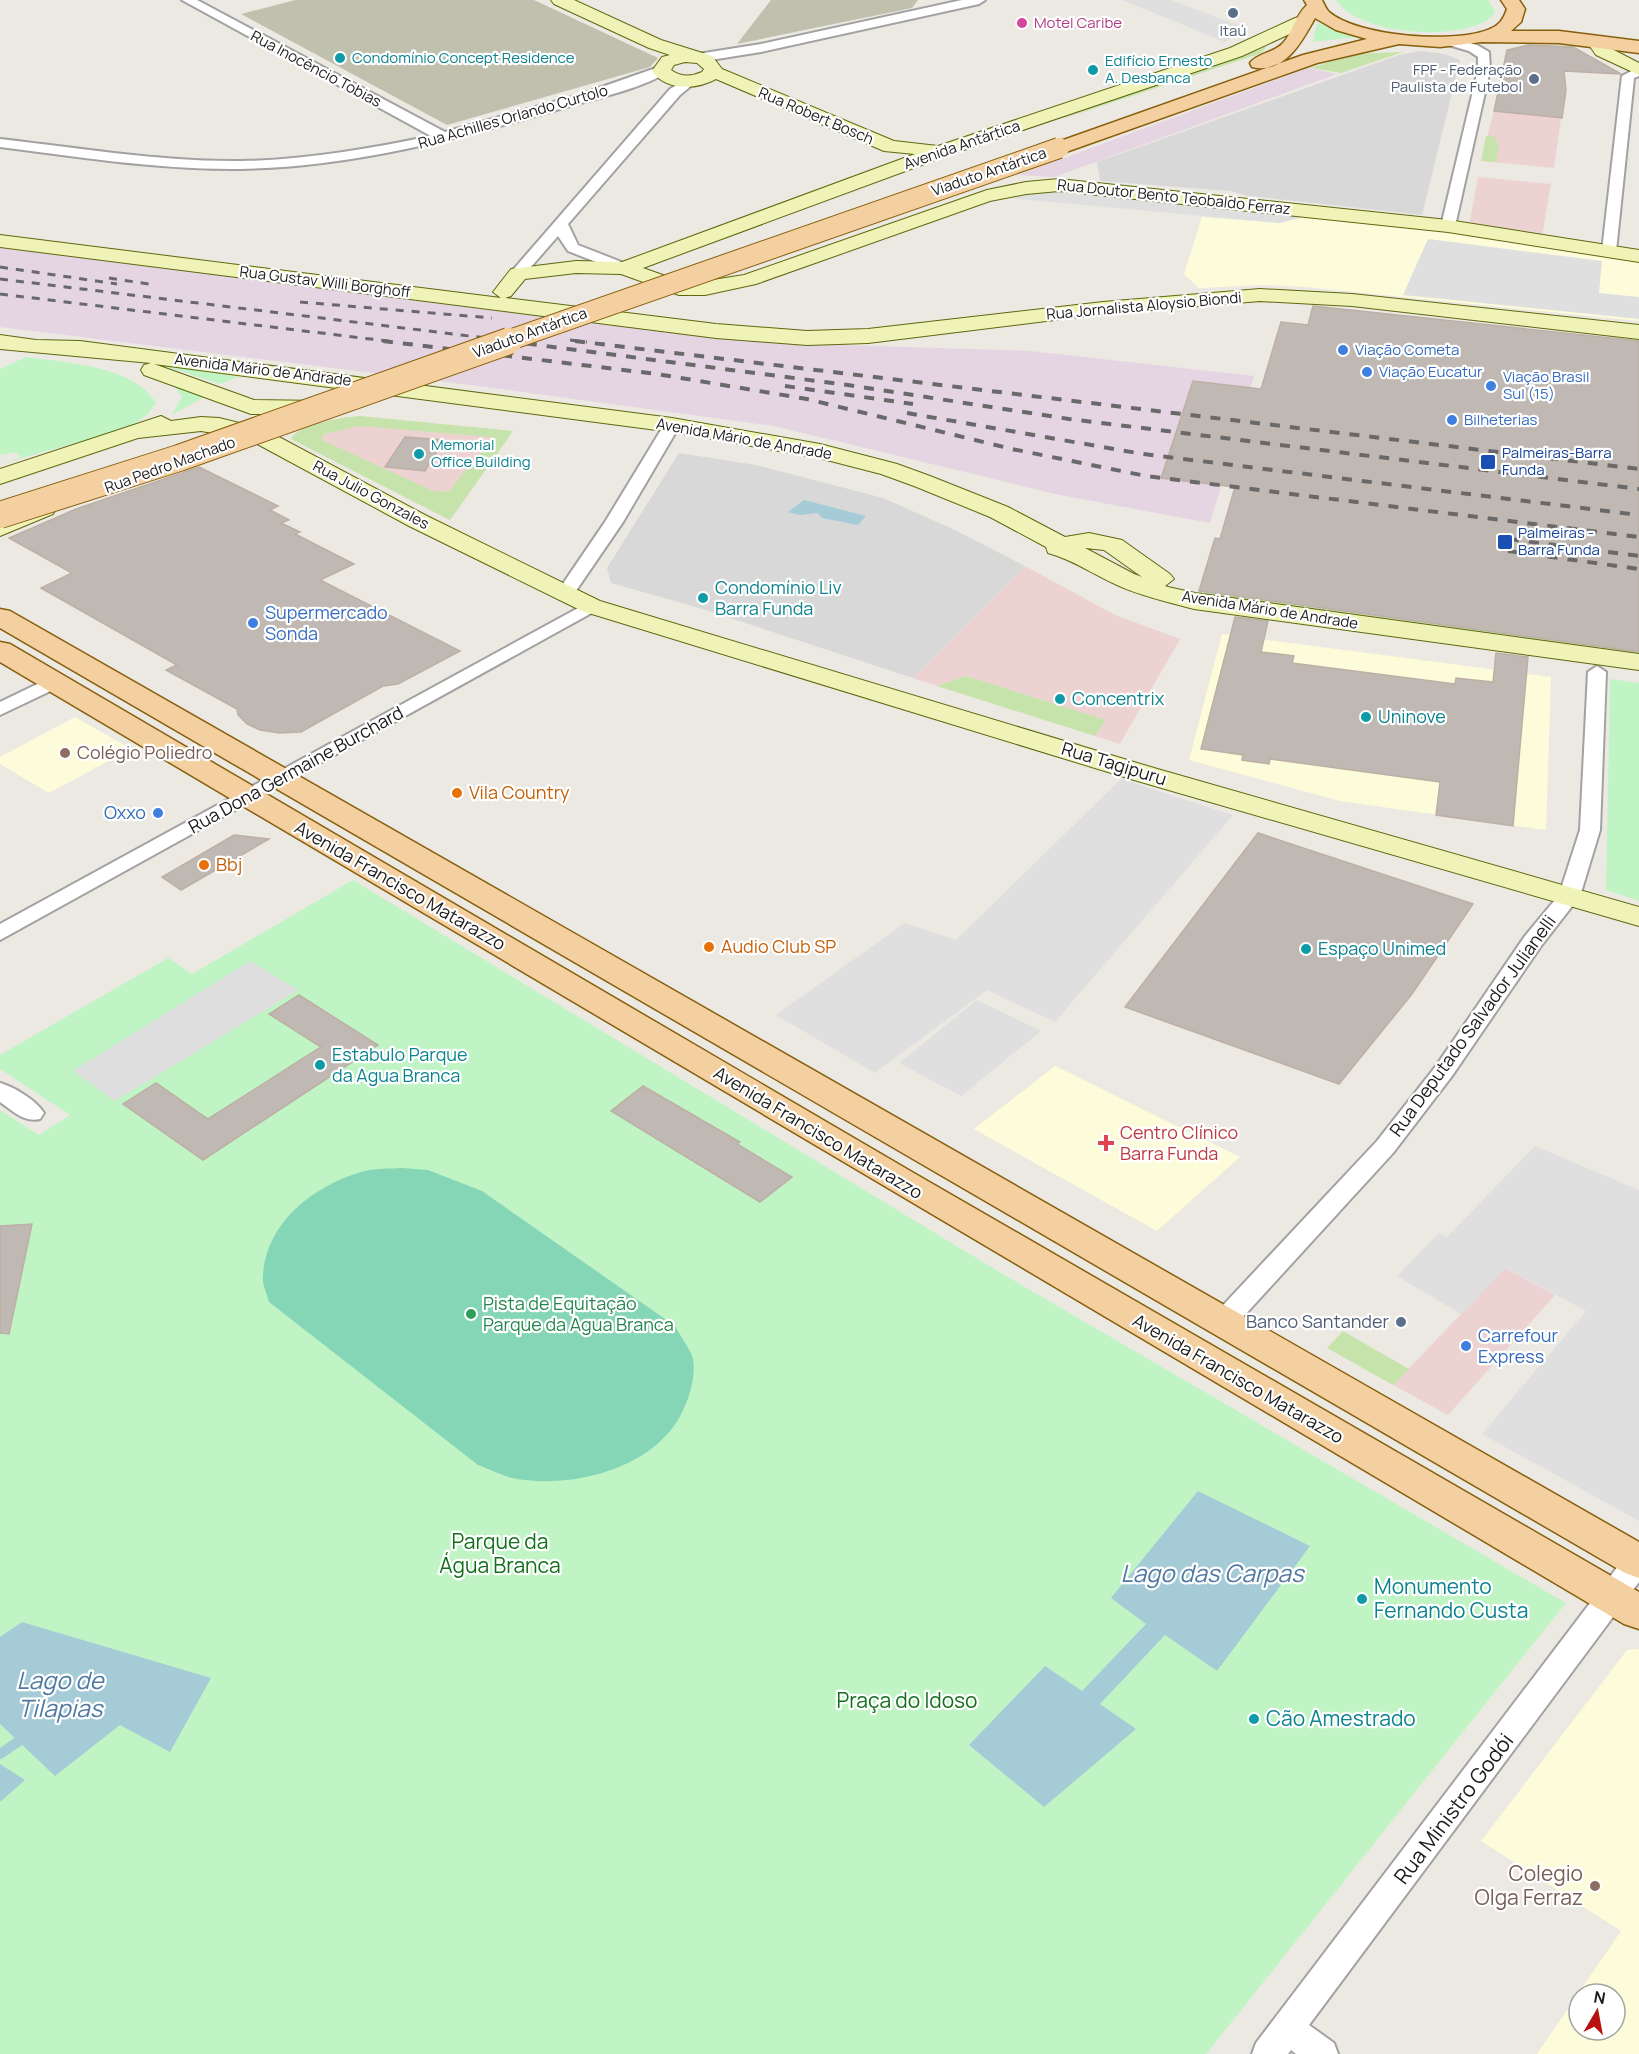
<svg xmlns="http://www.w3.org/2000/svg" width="1639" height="2054" font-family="Manrope,sans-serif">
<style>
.residential{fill:#d9d8d8}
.commercial{fill:#ecd3d1}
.industrial{fill:#e5d4e1}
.education{fill:#fcfcdb;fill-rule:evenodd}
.construction{fill:#c0c0ae}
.grass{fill:#c6e3ab;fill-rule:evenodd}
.park{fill:#c1f4c5}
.pitch{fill:#85d6b7}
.parking{fill:#dfdfdf}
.water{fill:#a5cbd7}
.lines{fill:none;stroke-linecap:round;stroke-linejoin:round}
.stream{stroke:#a5cbd7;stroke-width:10}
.building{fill:#c0b8b2;stroke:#bcb0a5;stroke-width:1.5}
.street-casing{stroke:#a2a2a2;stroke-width:4}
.secondary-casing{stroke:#5d680d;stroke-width:2}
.primary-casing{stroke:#875f0c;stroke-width:3}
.street{fill:#fff;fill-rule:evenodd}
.secondary{fill:#f0f3b8;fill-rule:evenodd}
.primary{fill:#f4cf9f;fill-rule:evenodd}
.rail-far1{stroke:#696969;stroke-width:3;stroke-dasharray:8 8;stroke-linecap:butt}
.rail{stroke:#696969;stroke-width:4;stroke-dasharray:10 10;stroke-linecap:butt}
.primary-bridge-far1-casing{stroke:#875f0c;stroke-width:22;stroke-linecap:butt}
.primary-bridge-casing{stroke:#875f0c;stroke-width:28;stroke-linecap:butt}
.primary-bridge-far1{stroke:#f4cf9f;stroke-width:20}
.primary-bridge{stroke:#f4cf9f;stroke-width:26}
.service-dot{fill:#5c6f8a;stroke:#fff;stroke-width:2}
.hotel-dot{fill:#d1479c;stroke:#fff;stroke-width:2}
.culture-dot{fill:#0f9aa8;stroke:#fff;stroke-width:2}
.shop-dot{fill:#3f7fe0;stroke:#fff;stroke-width:2}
.transit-dot{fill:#1a4fb4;stroke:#fff;stroke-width:2}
.education-dot{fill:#8d6e63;stroke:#fff;stroke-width:2}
.food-dot{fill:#e8710a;stroke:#fff;stroke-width:2}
.health-dot{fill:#e0444e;stroke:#fff;stroke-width:2}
.leisure-dot{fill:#2e9e5b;stroke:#fff;stroke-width:2}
.labels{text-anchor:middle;stroke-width:4.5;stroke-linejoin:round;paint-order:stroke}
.far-hotel-label{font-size:15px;fill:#b23c85;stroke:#fff;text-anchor:start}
.far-service-label{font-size:15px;fill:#4e5e75;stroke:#fff}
.far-culture-label{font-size:15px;fill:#0d838f;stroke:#fff;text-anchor:start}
.far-street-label{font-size:15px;fill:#1b1b1b;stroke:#fff}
.far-shop-label{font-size:15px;fill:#366cbe;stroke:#fff;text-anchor:start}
.far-transit-label{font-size:15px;fill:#164399;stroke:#fff;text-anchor:start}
.culture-label{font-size:18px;fill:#0d838f;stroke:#fff;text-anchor:start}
.shop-label{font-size:18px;fill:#366cbe;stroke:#fff;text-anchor:start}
.education-label{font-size:18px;fill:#785e54;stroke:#fff;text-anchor:start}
.street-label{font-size:18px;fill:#1b1b1b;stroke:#fff}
.food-label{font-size:18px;fill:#c56008;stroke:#fff;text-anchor:start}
.health-label{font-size:18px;fill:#be3a42;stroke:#fff;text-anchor:start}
.leisure-label{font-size:18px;fill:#27864d;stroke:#fff;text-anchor:start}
.service-label{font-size:18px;fill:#4e5e75;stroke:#fff;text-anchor:end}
.near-park-label{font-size:21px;fill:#146f1c;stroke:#fff}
.near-culture-label{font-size:21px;fill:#0d838f;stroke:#fff;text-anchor:start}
.near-street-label{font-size:21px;fill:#1b1b1b;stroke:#fff}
.near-education-label{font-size:21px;fill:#785e54;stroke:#fff;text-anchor:end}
.near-water-label{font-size:24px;font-style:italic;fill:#5079a2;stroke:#fff}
</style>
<rect width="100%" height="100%" fill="#ece9e2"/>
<g class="residential">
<polygon points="1420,51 1445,54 1460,60 1422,215 1249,196 1230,191 1100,181 1097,162 1399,55"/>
<polygon points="679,453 756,465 883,498 955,530 1025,566 913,678 703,609 611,583 607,568"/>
</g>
<g class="commercial">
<polygon points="1494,111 1561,118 1554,168 1481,161"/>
<polygon points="1478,177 1551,184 1542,236 1472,223 1470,221"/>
<polygon points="346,417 513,431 450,520 291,439 303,430"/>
<polygon points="1025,566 1115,615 1180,639 1120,744 1095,736 1105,720 966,676 937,686 913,678"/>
<polygon points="1505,1268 1555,1295 1448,1415 1393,1385"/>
</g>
<g class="industrial">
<polygon points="1308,68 1337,74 1054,177 1018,175"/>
<polygon points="0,248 809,344 1030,351 1254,376 1210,523 1060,495 774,426 478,386 0,327"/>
</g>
<g class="education">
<polygon points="1304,216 1457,232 1639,262 1639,321 1306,287 1263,285 1199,288 1184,274 1202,217 1280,223"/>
<polygon points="1222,634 1551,677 1546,830 1340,801 1189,760"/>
<polygon points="75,717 131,749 49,793 0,764 0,757"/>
<polygon points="1055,1066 1240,1157 1157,1231 974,1129"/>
<path d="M1639,1649V2054H1537L1621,1931L1481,1841L1627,1650ZM1579,1994H1615V2030H1579Z"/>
</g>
<g class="construction">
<polygon points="295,0 534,0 658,58 650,67 447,125 241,14"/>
<polygon points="771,0 918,0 912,8 737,44"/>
</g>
<g class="grass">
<polygon points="1264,45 1266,47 1262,53 1059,120"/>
<polygon points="1403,52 1341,73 1311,68 1353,54"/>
<polygon points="1486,136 1496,137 1495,142 1499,143 1496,162 1481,161"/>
<path d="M360,416L513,431L450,520L291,439C298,424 344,417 360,416ZM359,426L491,437L492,438L448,492L433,491L322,440L324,434Z"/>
<polygon points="1203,578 1297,590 1295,605 1639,651 1639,656 1197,597"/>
<polygon points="966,676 1106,720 1095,736 937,686"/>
<polygon points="1343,1331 1409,1369 1393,1385 1327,1348"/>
</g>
<g class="park">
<path d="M1336,0H1488L1495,11L1492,17C1459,42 1360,36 1336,0Z"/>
<polygon points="1317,23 1357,37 1313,42"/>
<path d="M26,357C64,362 135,366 156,403L147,415L126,429L0,464L21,457L16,452L0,455V369Z"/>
<polygon points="147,360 238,377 220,384"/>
<polygon points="170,379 211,393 172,415 182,397"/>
<polygon points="1610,679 1639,683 1639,901 1606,890"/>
<polygon points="353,880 1006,1276 1566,1603 1206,2054 0,2054 0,1110 39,1135 70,1115 0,1069 0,1055 168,958 192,974"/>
</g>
<path class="pitch" d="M402,1168L428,1170L482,1191L675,1326C680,1336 690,1348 693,1359C696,1373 690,1396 684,1408C659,1468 572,1490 512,1478C501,1475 489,1469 478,1465L269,1302C267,1294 262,1284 263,1276C266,1221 316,1184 365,1171C377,1168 390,1169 402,1168Z"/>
<g class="parking">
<polygon points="1122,0 1171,0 1245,28 1225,42"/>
<polygon points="1066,189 1308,216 1280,223 1008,198 1019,193"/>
<polygon points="1428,239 1602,261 1599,293 1639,297 1639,319 1403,295"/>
<polygon points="1121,779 1233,815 1055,1022 987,990 875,1073 776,1015 905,923 956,940"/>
<polygon points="250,961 298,990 115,1101 73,1071"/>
<polygon points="977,1000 1041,1031 961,1096 899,1063"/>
<polygon points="1535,1146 1639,1190 1639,1521 1482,1434 1586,1311 1506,1268 1461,1314 1397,1276 1439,1233 1447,1237"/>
</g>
<g class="water">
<polygon points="804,500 866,516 858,525 822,518 818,513 800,515 788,512"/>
<polygon points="1198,1491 1310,1546 1217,1671 1165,1635 1100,1704 1136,1729 1044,1807 969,1745 1045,1666 1082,1691 1146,1624 1111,1598"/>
<polygon points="22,1622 211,1678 170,1752 120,1725 55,1776 0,1724 0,1637"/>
<polygon points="0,1764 25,1780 0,1802"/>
</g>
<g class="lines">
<polyline class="stream" points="0,1754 19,1741"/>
</g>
<g class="building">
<polygon points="1528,45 1573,47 1621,74 1564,71 1566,90 1562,118 1494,111 1507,50"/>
<polygon points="1313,306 1639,341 1639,652 1199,591 1215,538 1220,539 1235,487 1161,478 1193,381 1261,389 1281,322 1308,325"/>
<polygon points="405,437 444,440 425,471 385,467"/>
<polygon points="199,467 278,506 270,510 289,520 281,523 300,532 295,534 354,564 320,580 460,651 398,684 383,686 301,732 279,733 260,730 247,724 238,715 237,709 166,670 177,665 41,588 72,573 9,538 76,509"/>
<polygon points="1235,617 1268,621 1261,652 1294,656 1292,663 1455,684 1456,678 1493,682 1496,653 1528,657 1513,826 1436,815 1440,782 1270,759 1269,764 1242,760 1243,755 1201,749"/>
<polygon points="1258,833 1473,904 1412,994 1339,1084 1125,1007"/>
<polygon points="234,835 269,839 181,890 162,877"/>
<polygon points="299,995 378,1045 203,1160 123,1104 156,1083 208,1119 321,1047 269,1014"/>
<polygon points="643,1086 740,1142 737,1144 792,1177 760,1202 611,1111"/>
<polygon points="32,1224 9,1334 0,1333 0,1226"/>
</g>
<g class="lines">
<g class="street-casing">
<g id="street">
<path d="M182,0H197L445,132L579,95L656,68H666L667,71C654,85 591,100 570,106C462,138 354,167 240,169C160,170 80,157 0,147V139C80,148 160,162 241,161C305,160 368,149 431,136Z"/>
<polygon points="962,0 985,0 979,4 761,52 698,62 692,58 698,54 761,44"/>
<polygon points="1449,37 1477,45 1489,52 1490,70 1455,226 1448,230 1441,226 1478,70 1478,57 1469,51 1445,44 1443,41"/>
<polygon points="1639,67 1639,76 1634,78 1616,251 1609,255 1602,251 1622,76"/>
<polygon points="690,77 697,81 680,95 568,224 578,245 629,265 631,268 629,271 619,271 568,251 558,236 523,276 513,276 511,273 513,270 670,89"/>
<polygon points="672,420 680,425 623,522 571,598 559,598 556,594 605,522 664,425"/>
<polygon points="591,601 597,602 600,606 597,610 0,940 0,924"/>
<polygon points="1597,666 1606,672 1600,830 1580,896 1541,946 1452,1076 1393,1153 1231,1330 1222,1332 1213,1330 1209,1323 1213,1316 1377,1141 1436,1066 1525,936 1559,895 1580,830 1588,672"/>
<polygon points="54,676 61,678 64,682 61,686 0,715 0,702"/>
<path d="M0,1083C14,1087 36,1100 44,1113L40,1119C24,1123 13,1111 0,1102Z"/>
<polygon points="1639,1550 1639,1582 1309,2025 1334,2043 1338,2054 1296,2054 1291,2050 1288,2054 1252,2054 1256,2043 1628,1553"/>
</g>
</g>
<g class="secondary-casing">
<g id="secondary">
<path d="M551,0H574L661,40L712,56L722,69L894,141L938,146L1230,48L1295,18L1301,17L1310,22L1307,26L1242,56L949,155L643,268L688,284L744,275L987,190L1026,182L1059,179L1448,220L1639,250V262L1448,232L1059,191L1026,194L990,201L756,284L705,295H679L621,274L576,273L525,279L511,296L505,298L716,324L807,331L868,329L1103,302L1260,289L1352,294L1639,325V339L1352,306L1260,301L1103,314L868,343L807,345L716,338L0,247V235L501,298L493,292L511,269L576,261L622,262L915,154L884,151L716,79C696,90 666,91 652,71L662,57L670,55L649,48L554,4ZM685,62L697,63L704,69L702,72C691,77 681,77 671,70L674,65Z"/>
<polygon points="1596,37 1602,38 1608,47 1639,63 1639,75 1596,55 1587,42"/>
<path d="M0,335L36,340L80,341L672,418L820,444L897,464L930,476L1008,507L1065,537L1089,533L1122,540L1170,574L1174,579L1165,586L1168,587L1195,593L1639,654V670L1194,609C1168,602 1141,596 1117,585C1092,574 1074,560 1048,553L1046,547L990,517L914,486L881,474L819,458L672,432L154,364L254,400L320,401L328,403L331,408L328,413L320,415L251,414L144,375L141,370L144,365L151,363L0,349ZM1085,548L1104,550L1142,577L1134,574Z"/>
<polygon points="161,416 171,421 201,417 219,418 264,429 427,516 600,601 1154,768 1639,907 1639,926 1134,780 582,611 409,526 248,439 201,431 138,438 0,484 0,469"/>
<polygon points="44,502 53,504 56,509 53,514 0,536 0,520"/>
</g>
</g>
<g class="primary-casing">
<g id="primary">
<path d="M1304,0H1322C1324,4 1326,9 1329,12C1358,37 1456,44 1490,29C1500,25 1504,18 1507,9L1501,0H1519L1525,9L1521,22L1511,31H1559L1639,41V53L1559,43L1482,42L1440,47L1399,44L1317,63L1066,152H1052L1049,148L1052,144L1303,55L1367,39L1336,30L1315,18C1302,41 1285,75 1252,67L1250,63C1257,53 1274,53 1283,43C1293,32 1295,16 1307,5Z"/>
<polygon points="0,609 10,611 1639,1542 1639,1578 1625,1573 0,628"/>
<polygon points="0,642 10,644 912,1172 1639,1592 1639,1629 1624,1624 0,662"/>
</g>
</g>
<use href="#street" class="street"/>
<use href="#secondary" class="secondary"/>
<use href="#primary" class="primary"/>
<g class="rail-far1">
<polyline points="0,267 117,284"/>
<polyline points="109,278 155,285"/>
<polyline points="0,279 519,342"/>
<polyline points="0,294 395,342"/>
<polyline points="300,302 492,318"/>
<polyline points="570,340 587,342"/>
</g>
<g class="rail">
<polyline points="383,341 657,374 807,399 1012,449 1146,476 1639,537"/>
<polyline points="507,341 848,385 1069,419 1639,489"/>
<polyline points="575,341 1639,469"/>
<polyline points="785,386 913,404"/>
<polyline points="907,413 1143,454 1639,515"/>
<polyline points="1509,539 1639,556"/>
<polyline points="1508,551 1639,569"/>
</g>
<g class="primary-bridge-far1-casing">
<polyline id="primary-bridge-far1" points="504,342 1059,148"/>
</g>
<g class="primary-bridge-casing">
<polyline id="primary-bridge" points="0,515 179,458 509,341"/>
</g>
<use href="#primary-bridge-far1" class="primary-bridge-far1"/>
<use href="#primary-bridge" class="primary-bridge"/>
</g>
<g class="service-dot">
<circle cx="1233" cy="13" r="6"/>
<circle cx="1534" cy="79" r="6"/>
<circle cx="1401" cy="1322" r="6"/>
</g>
<circle class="hotel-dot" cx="1022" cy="23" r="6"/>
<g class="culture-dot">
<circle cx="340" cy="58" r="6"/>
<circle cx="1093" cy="70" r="6"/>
<circle cx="419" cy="454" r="6"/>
<circle cx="703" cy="598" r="6"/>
<circle cx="1060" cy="699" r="6"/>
<circle cx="1366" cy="717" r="6"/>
<circle cx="1306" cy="949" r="6"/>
<circle cx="320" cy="1065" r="6"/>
<circle cx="1362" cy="1599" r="6"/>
<circle cx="1254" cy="1719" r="6"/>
</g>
<g class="shop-dot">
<circle cx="1343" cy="350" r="6"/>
<circle cx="1367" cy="372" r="6"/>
<circle cx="1491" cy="386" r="6"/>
<circle cx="1452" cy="420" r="6"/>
<circle cx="253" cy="623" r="6"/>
<circle cx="158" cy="813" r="6"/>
<circle cx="1466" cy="1346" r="6"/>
</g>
<g class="transit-dot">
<rect x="1480" y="454" width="16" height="16" rx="3"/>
<rect x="1497" y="534" width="16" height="16" rx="3"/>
</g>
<g class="education-dot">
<circle cx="65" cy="753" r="6"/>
<circle cx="1595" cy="1886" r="6"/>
</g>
<g class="food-dot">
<circle cx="457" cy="793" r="6"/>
<circle cx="204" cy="865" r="6"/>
<circle cx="709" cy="947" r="6"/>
</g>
<path class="health-dot" d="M1103 1134h6v6h6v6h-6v6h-6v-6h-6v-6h6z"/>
<circle class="leisure-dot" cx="471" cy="1314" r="6"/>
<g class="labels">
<g class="far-hotel-label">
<text x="1034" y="28">Motel Caribe</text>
</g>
<g class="far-service-label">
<text x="1233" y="36">Itaú</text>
<text x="1522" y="75" text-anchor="end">FPF - Federação<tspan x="1522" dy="17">Paulista de Futebol</tspan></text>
</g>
<g class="far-culture-label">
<text x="352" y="63">Condomínio Concept Residence</text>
<text x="1105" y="66">Edifício Ernesto<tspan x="1105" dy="17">A. Desbanca</tspan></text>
<text x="431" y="450">Memorial<tspan x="431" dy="17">Office Building</tspan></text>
</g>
<g class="far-street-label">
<text transform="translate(316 69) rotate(28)" y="5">Rua Inocêncio Tobias</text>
<text transform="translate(816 116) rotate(23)" y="5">Rua Robert Bosch</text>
<text transform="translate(513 117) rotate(-16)" y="5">Rua Achilles Orlando Curtolo</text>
<text transform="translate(962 145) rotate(-19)" y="5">Avenida Antártica</text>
<text transform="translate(989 172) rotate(-19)" y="5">Viaduto Antártica</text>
<text transform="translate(1174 197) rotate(6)" y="5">Rua Doutor Bento Teobaldo Ferraz</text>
<text transform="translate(325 282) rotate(7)" y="5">Rua Gustav Willi Borghoff</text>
<text transform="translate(1144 306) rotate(-5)" y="5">Rua Jornalista Aloysio Biondi</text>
<text transform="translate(530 333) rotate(-20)" y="5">Viaduto Antártica</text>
<text transform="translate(263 370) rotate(7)" y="5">Avenida Mário de Andrade</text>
<text transform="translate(744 439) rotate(10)" y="5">Avenida Mário de Andrade</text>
<text transform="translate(170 465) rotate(-20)" y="5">Rua Pedro Machado</text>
<text transform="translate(371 495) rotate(28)" y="5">Rua Julio Gonzales</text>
<text transform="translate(1270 610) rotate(9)" y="5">Avenida Mário de Andrade</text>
</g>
<g class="far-shop-label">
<text x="1355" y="355">Viação Cometa</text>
<text x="1379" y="377">Viação Eucatur</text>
<text x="1503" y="382">Viação Brasil<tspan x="1503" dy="17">Sul (15)</tspan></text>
<text x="1464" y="425">Bilheterias</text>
</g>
<g class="far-transit-label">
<text x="1502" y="458">Palmeiras-Barra<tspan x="1502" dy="17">Funda</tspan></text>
<text x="1518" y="538">Palmeiras -<tspan x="1518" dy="17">Barra Funda</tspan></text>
</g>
<g class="culture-label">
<text x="715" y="594">Condomínio Liv<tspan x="715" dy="21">Barra Funda</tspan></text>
<text x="1072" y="705">Concentrix</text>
<text x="1378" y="723">Uninove</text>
<text x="1318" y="955">Espaço Unimed</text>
<text x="332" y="1061">Estabulo Parque<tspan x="332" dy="21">da Agua Branca</tspan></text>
</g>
<g class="shop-label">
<text x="265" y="619">Supermercado<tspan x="265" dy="21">Sonda</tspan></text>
<text x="146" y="819" text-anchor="end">Oxxo</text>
<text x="1478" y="1342">Carrefour<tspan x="1478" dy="21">Express</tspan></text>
</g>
<g class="education-label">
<text x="77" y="759">Colégio Poliedro</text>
</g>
<g class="street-label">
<text transform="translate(1114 764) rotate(17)" y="6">Rua Tagipuru</text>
<text transform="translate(296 770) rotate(-29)" y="6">Rua Dona Germaine Burchard</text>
<text transform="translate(400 886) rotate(30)" y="6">Avenida Francisco Matarazzo</text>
<text transform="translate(1473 1026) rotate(-54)" y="6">Rua Deputado Salvador Julianelli</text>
<text transform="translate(818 1133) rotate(31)" y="6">Avenida Francisco Matarazzo</text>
<text transform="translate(1238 1379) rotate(30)" y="6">Avenida Francisco Matarazzo</text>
</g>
<g class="food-label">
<text x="469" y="799">Vila Country</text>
<text x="216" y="871">Bbj</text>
<text x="721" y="953">Audio Club SP</text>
</g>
<g class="health-label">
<text x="1120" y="1139">Centro Clínico<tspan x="1120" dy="21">Barra Funda</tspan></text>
</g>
<g class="leisure-label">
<text x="483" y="1310">Pista de Equitação<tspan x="483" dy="21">Parque da Agua Branca</tspan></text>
</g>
<g class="service-label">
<text x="1389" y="1328">Banco Santander</text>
</g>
<g class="near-park-label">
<text x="500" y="1549">Parque da<tspan x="500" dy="24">Água Branca</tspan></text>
<text x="907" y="1708">Praça do Idoso</text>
</g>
<g class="near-culture-label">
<text x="1374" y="1594">Monumento<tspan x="1374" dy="24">Fernando Custa</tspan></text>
<text x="1266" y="1726">Cão Amestrado</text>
</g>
<g class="near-street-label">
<text transform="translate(1454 1809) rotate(-53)" y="7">Rua Ministro Godói</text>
</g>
<g class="near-education-label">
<text x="1583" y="1881">Colegio<tspan x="1583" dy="24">Olga Ferraz</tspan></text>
</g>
<g class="near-water-label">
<text x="1212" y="1582">Lago das Carpas</text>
<text x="60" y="1689">Lago de<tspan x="60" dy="28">Tilapias</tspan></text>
</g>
</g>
<g transform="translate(1597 2012) rotate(10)"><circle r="28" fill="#ffffff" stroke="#a4a4a4" stroke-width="1.5"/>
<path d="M0-4.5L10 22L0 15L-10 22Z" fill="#b71110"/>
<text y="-9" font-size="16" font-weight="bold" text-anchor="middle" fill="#1b1b1b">N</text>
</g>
</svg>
